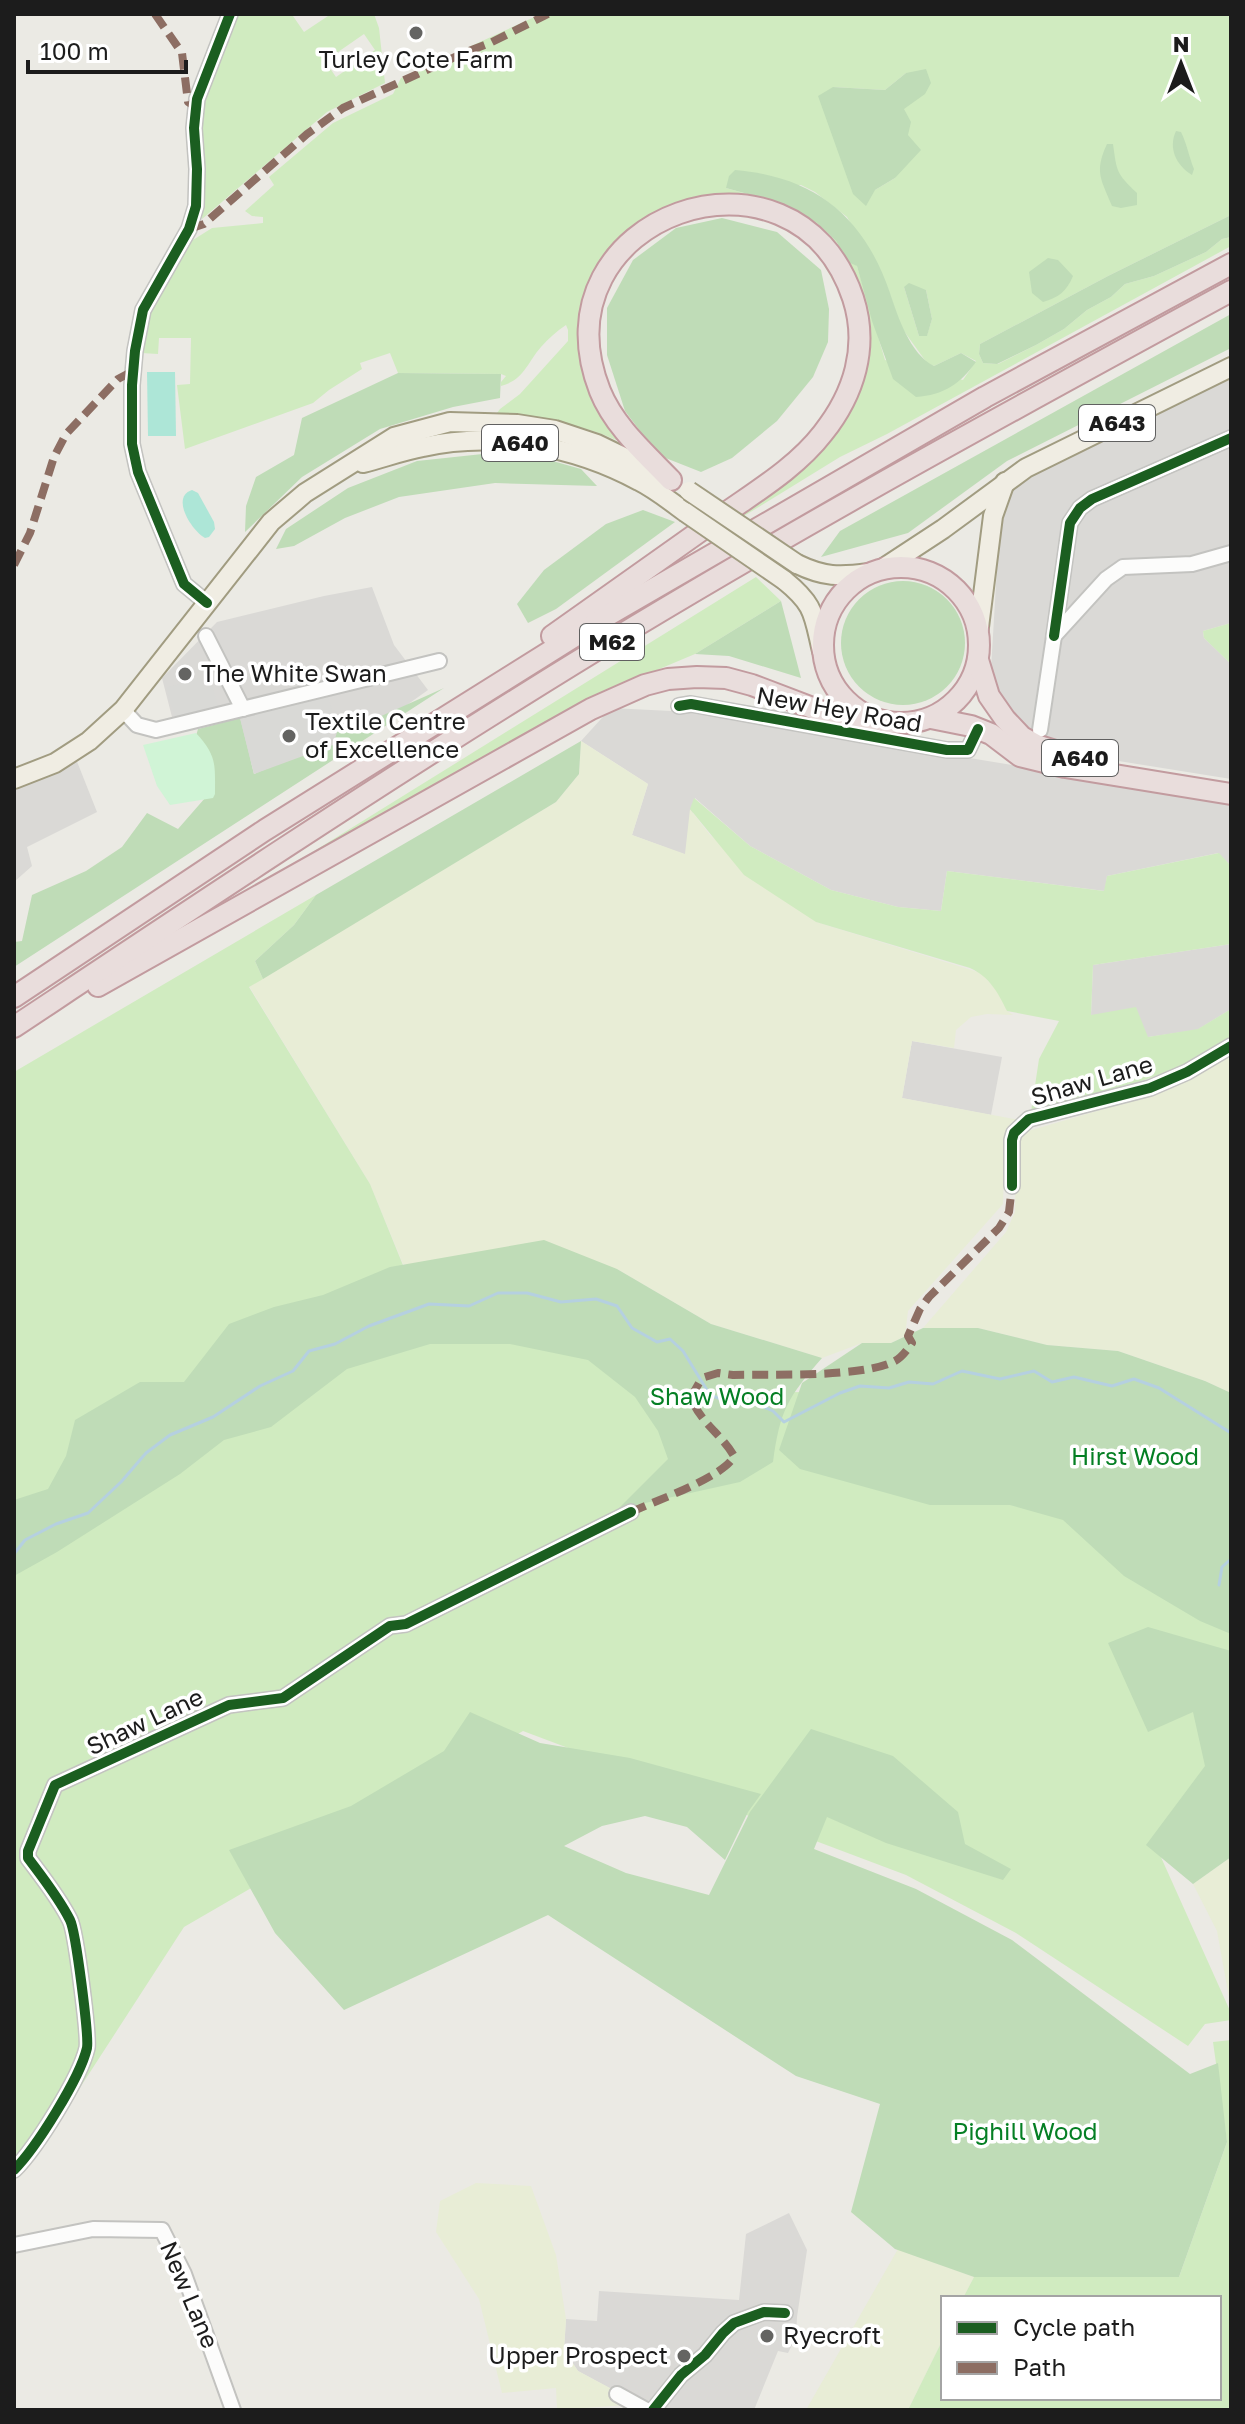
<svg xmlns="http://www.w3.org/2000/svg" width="1245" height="2424" font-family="'Golos Text',sans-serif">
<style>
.residential{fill:#dad9d6}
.farmland{fill:#e8edd6}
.grass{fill:#d0ebc0;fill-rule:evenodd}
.forest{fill:#bfdcb7}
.park{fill:#d0f4d6}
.pitch{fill:#ade6d7}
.parking{fill:#d9d9d6}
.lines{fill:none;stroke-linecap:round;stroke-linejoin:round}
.stream{stroke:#b5d0e0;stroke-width:3}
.minor-casing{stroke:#c3c3c0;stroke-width:18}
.major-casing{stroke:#a19c81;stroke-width:22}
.highway-casing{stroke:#c29b9f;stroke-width:24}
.minor{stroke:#fcfcfb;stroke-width:14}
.major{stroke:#f0ede3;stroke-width:18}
.highway{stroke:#e9dddc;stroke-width:20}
.major-bridge-casing{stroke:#a19c81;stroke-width:22;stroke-linecap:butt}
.major-bridge{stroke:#f0ede3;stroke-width:18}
.quiet{stroke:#8d6e63;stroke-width:8;stroke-dasharray:16 8;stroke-linecap:butt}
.cycleway-casing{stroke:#fff;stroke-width:15}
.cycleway{stroke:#1b5e20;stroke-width:10}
.poi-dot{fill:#646462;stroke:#fff;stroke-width:3}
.labels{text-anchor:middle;stroke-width:7;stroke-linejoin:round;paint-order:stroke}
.shield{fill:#fff;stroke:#606060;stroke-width:2}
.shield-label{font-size:22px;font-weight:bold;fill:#1c1c1c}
.poi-label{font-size:24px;fill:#1c1c1c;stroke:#fff;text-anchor:start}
.street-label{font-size:24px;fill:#1c1c1c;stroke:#fff}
.park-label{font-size:24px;fill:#057f24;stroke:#fff}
</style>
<rect width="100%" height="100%" fill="#ebeae4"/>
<g class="residential">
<polygon points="1231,378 1231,623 1203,631 1204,638 1231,664 1231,779 1075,754 1041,743 1000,704 991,669 1000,517 1009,492 1025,478"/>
<polygon points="372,587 394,645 428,690 383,722 259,781 228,706 172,717 162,678 217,622 324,596"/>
<polygon points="611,708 691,712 1121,783 1231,804 1231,866 1218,853 1107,876 1105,891 947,871 941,911 898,907 831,890 750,846 695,798 686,855 632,835 648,784 581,741"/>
<polygon points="76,759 97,812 27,847 32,866 14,882 14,761 16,766"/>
<polygon points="1231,944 1231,1009 1197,1030 1148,1037 1091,1016 1093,965"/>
<polygon points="912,1041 1002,1057 991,1115 902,1098"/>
<polygon points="789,2213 807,2250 797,2317 796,2337 788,2353 778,2351 754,2410 650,2410 578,2371 564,2350 566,2319 597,2321 599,2291 739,2300 746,2234"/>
</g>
<g class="farmland">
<polygon points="581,741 648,784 632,835 685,854 690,809 710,835 816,922 981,973 1001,995 1007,1011 1013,1015 987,1014 971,1017 956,1030 954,1048 912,1041 902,1098 1020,1120 1005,1137 1003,1204 908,1311 905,1336 891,1343 862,1343 822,1358 711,1324 617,1269 403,1264 370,1184 249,986 556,802 579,774"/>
<polygon points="1231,1054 1231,1393 1205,1381 1118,1351 1047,1345 978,1328 923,1328 1006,1232 1015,1212 1016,1144 1028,1131 1166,1091"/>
<polygon points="1231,1857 1231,2009 1217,1931 1193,1884"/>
<polygon points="476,2183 531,2186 556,2255 566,2319 564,2350 578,2371 640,2404 557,2410 556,2388 502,2393 479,2299 436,2232 440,2201"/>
<polygon points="898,2249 974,2277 963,2298 943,2298 943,2339 908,2410 806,2410"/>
</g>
<g class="grass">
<path d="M235,14H295L293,16L304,32L331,14H374L379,28L385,83L327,112L202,219L200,116H203C198,98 227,35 235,14ZM364,34L375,50L336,77L325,61Z"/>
<path d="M541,14H1231V215L1108,276L980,344L979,354L983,363L998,364L1036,345L1064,329L1087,310L1111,297L1125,284L1154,276L1206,252L1222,239L1231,237V246L887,434L840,457L744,516L736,511L823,441L864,334L797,219L665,210L641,223L621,240L581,337L582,355L589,384L625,444C584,424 543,418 497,413L500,409L520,394L568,341V330L566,325C557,331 548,339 541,347C527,363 524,380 501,386V382L506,376L501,374L398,373L390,353L360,363L362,369L329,390L313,403L185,449L177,385L190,384L191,338H159L158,354L141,353L143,326L180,259L193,240L212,228L263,223V217L252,216L245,211L274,185L269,177L333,123L393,94L401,78ZM906,73L904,109L908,135L895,178L875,190L833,87L885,90ZM801,185L815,192L847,217L888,289L901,327L927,363L934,366L961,353L976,361L963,380L885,360L857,266L842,253L836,241L817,223L787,205L726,188ZM904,287L926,290L932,319L927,335L919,336Z"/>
<polygon points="756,577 781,601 695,654 619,686 311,853"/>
<polygon points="1231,623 1231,664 1204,638 1203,631"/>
<path d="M694,798L750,846L831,890L898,907L941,911L947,871L1104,891L1107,876L1219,853L1231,866V944L1093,965L1091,1015L1136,1007L1148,1037L1198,1029L1231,1009V1040C1174,1078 1097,1093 1031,1112L1039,1059L1059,1021L1007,1011C998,993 990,977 970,968L816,922L744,875L690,809Z"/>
<polygon points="316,895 294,925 255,961 263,979 249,987 370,1184 409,1280 768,1392 1131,1393 1231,1468 1231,1743 1160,1855 1231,2013 1231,2020 1205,2024 1188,2046 1016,1933 906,1875 523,1731 184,1927 39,2151 14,2160 14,1072"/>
<polygon points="1231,2040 1231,2410 908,2410 943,2339 943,2398 1219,2398 1219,2298 963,2298 974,2277 1179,2277 1227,2142 1213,2042"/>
</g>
<g class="forest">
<polygon points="926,69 931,83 925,94 904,109 911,122 908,135 921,150 895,178 875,190 866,206 853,194 818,96 833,87 885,90 906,73"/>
<path d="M1176,131L1181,132C1187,144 1189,157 1194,169L1192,175C1176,165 1168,148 1176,131Z"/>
<path d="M1107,144H1113C1117,172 1116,173 1137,193V205L1121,208L1112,206C1101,179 1094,172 1107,144Z"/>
<path d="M735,170C816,177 864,217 890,293C898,317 910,354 934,366L961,353L976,362C960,384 944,395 916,397L893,379L872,321L857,266L848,262L836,241L817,223L787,205L726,188L729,176Z"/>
<polygon points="1231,215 1231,237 1222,239 1206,252 1154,276 1125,284 1111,297 1087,310 1064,329 1036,345 997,364 983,363 979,354 980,344 1108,276"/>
<polygon points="722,218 777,232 821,270 829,309 828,342 813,377 777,421 732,458 701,472 658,455 625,411 607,355 607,308 633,260 676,228"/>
<path d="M1048,258L1058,260L1073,276C1067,291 1058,298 1043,302L1032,293L1029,272Z"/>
<polygon points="909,283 926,290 932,319 927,336 919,336 904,287"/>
<polygon points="1231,314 1231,348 1007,461 908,533 821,557 840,531"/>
<polygon points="398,373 501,374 500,398 453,407 380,429 302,477 245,532 246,506 256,477 294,455 302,418"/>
<polygon points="492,453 542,458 581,469 597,486 495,483 399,497 345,518 294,546 276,549 286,529 348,488 417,461"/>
<polygon points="643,510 675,522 556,609 528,623 517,604 544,570 606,524"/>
<circle cx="903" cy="643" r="62"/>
<polygon points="781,601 801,678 729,656 695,654"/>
<polygon points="444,688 14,967 14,942 22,941 32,895 86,871 122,847 147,813 178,829 212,790 196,736 198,729 240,718 254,774 333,745 338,729 370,721"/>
<polygon points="581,741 579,774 556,802 263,979 255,961 294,925 316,895"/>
<path d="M544,1240L617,1269L711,1324L822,1358C788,1397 780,1410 773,1462L740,1482L618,1509L668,1459L658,1431L635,1397L588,1360L510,1344H430L347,1369L271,1427L224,1440L180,1474L57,1552L14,1576V1500L48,1489L66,1456L75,1420L140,1382H184L229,1324L274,1307L323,1295L390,1267Z"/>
<polygon points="923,1328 978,1328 1047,1345 1118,1351 1205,1381 1231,1393 1231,1634 1200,1621 1124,1576 1063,1520 1010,1505 930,1505 800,1469 779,1450 802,1383 862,1343 891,1343"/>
<polygon points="1148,1627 1231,1651 1231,1857 1193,1884 1146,1845 1205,1766 1193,1712 1148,1732 1108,1643"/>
<polygon points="470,1712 540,1743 630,1758 761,1794 748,1812 725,1860 687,1827 645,1816 602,1826 564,1846 626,1873 709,1895 750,1812 811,1729 893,1756 958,1812 965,1844 1011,1869 1003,1880 886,1843 827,1817 814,1849 916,1889 1012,1940 1190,2074 1218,2063 1227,2142 1179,2277 974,2277 895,2249 851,2212 880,2104 796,2076 548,1915 344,2010 275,1933 229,1850 351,1806 444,1751"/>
</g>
<path class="park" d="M196,733C217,756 215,764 215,794L213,798L170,805L157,786L143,745Z"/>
<g class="pitch">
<polygon points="147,372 175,372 176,436 148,436"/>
<path d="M192,490L198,493L214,522L215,529L209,537L205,538C192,531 170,497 192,490Z"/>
</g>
<g class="parking">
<polygon points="201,677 204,689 212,686 219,710 177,723 166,688"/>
<polygon points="328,697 332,709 328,744 254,774 240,718"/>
</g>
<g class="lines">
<g class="stream">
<polyline points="14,1554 25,1540 56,1524 88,1513 121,1482 146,1453 170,1435 213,1417 260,1386 293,1371 309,1351 335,1344 369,1326 429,1304 469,1306 498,1293 527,1293 561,1302 596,1299 617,1306 632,1328 657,1342 670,1339 683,1351 710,1395 735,1404 757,1404 773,1411 784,1422 840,1393 860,1386 889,1388 909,1382 933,1384 962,1371 1000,1379 1034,1371 1052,1382 1074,1377 1112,1386 1134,1379 1159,1388 1231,1433"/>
<polyline points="1219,1585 1222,1567 1231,1559"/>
</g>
<g class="minor-casing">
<g id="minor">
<polyline points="207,603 184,584 138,472 132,444 132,385 135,351 143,310 189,229 196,206 197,169 194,128 197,99 230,14"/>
<polyline points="206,636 243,709"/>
<polyline points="1054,636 1070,523 1080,508 1092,499 1231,438"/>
<polyline points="679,706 691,704 947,750 968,750 978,729"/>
<polyline points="123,710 137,725 156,730 439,661"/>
<polyline points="1040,730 1054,636 1106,579 1123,567 1192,564 1231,553"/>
<polyline points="1012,1186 1012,1140 1014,1133 1029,1119 1150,1088 1187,1072 1231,1046"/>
<path d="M14,2170C36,2148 80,2078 87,2048C89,2036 76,1932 70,1920C59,1898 43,1878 28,1858V1851L55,1785L229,1705L283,1698L390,1626L406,1624L631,1512"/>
<polyline points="14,2245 93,2229 162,2230 184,2274 233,2410"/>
<polyline points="617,2394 646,2410"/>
<polyline points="653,2410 681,2375 705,2355 723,2333 734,2323 764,2312 785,2313"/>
</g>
</g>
<g class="major-casing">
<g id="major">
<path d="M363,463C383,458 402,451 423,447C495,431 574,446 639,481C655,489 670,501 685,512"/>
<path d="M797,564C824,577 839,577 869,573"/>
<polyline points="882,569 943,529 1026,468 1231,367"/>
<path d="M784,580C815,605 813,614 822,651"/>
<polyline points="978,635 993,516 1005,482"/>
<polyline points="14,779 55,763 89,741 123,710 271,522 305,493 394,437 450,422 517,424 555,430 597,444 663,476"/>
</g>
</g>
<g class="highway-casing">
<g id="highway">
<circle cx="901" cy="645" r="78"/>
<path d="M552,636C608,596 664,557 720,517C755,492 796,468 823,433C854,394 869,347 853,298C795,124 531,215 600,391C614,426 645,453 671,480"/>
<polyline points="978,660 989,696 1005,719 1022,737 1036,745 1071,756"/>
<polyline points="931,718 971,726 991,734 1020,756 1065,767 1231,794"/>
<polyline points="98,986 591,709 645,685 668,679 697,677 726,678 752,685 844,720 876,720"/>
<polyline points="14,997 265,830 610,614 985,397 1231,264"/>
<path d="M14,1027C181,916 347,805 517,699C749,553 990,422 1231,291"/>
</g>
</g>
<use href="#minor" class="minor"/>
<use href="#major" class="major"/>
<use href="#highway" class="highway"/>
<g class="major-bridge-casing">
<g id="major-bridge">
<polyline points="689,491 797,564"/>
<polyline points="685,512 784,580"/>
</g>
</g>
<use href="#major-bridge" class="major-bridge"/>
<g class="quiet">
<polyline points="155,14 182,53 188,102 194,106"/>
<polyline points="189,229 204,224 307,134 343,108 466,52 490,43 548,14"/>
<polyline points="14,565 30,533 54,457 66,434 118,379 133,371"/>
<path d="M705,1377L718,1373L733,1375C772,1374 862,1378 895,1361C902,1357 907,1350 912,1343L908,1336L920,1309L929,1297L999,1228L1009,1212L1012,1186"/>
<path d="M631,1512C653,1502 726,1476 734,1456C722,1435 698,1420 691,1397L699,1383"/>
</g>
<g class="cycleway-casing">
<g id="cycleway">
<polyline points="207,603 184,584 138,472 132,444 132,385 135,351 143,310 189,229 196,206 197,169 194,128 197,99 230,14"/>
<polyline points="1054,636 1070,523 1080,508 1092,499 1231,438"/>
<polyline points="679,706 691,704 947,750 968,750 978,729"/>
<polyline points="1012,1186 1012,1140 1014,1133 1029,1119 1150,1088 1187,1072 1231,1046"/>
<path d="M14,2170C36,2148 80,2078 87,2048C89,2036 76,1932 70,1920C59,1898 43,1878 28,1858V1851L55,1785L229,1705L283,1698L390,1626L406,1624L631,1512"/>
<polyline points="653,2410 681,2375 705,2355 723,2333 734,2323 764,2312 785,2313"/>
</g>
</g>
<use href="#cycleway" class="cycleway"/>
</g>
<g class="poi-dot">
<circle cx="416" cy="33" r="8"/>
<circle cx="185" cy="674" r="8"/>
<circle cx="289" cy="736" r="8"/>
<circle cx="767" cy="2336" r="8"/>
<circle cx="684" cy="2356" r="8"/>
</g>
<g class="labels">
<g class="shield">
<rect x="1079" y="405" width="76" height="36" rx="6"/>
<rect x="482" y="425" width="76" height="36" rx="6"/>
<rect x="580" y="624" width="64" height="36" rx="6"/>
<rect x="1042" y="740" width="76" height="36" rx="6"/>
</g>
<g class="shield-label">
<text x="1117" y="431">A643</text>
<text x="520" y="451">A640</text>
<text x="612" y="650">M62</text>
<text x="1080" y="766">A640</text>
</g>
<g class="poi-label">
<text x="416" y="68" text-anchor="middle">Turley Cote Farm</text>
<text x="201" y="682">The White Swan</text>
<text x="305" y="730">Textile Centre<tspan x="305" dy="28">of Excellence</tspan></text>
<text x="783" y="2344">Ryecroft</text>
<text x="668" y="2364" text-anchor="end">Upper Prospect</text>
</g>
<g class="street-label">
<text transform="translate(839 710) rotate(10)" y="8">New Hey Road</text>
<text transform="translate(1092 1081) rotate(-16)" y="8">Shaw Lane</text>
<text transform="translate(145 1722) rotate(-25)" y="8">Shaw Lane</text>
<text transform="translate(189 2295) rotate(67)" y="8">New Lane</text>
</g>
<g class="park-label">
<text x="717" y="1405">Shaw Wood</text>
<text x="1135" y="1465">Hirst Wood</text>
<text x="1025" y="2140">Pighill Wood</text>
</g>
</g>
<rect width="1245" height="2424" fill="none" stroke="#1c1c1c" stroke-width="32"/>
<rect x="941" y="2296" width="280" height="104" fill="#ffffff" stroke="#a4a4a4" stroke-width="2"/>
<rect x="957" y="2322" width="40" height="12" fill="#1b5e20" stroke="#a4a4a4" stroke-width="2"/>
<text x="1013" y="2336" font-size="24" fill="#1c1c1c">Cycle path</text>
<rect x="957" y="2362" width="40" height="12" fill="#8d6e63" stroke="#a4a4a4" stroke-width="2"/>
<text x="1013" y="2376" font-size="24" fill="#1c1c1c">Path</text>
<g transform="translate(1181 64)" stroke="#ffffff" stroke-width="6" paint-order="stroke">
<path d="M0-6L14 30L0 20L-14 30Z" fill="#1c1c1c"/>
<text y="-12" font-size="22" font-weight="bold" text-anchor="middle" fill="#1c1c1c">N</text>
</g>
<path d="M28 60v12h158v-12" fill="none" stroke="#1c1c1c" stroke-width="4"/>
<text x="40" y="60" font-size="24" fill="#1c1c1c" stroke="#ffffff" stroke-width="6" paint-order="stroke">100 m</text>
</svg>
